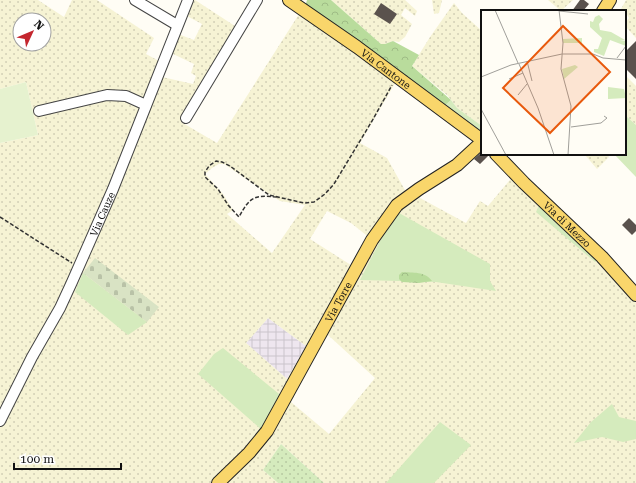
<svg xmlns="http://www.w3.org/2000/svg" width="636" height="483" font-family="'Roboto Serif',serif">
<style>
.industrial{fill:url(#industrial-grid)}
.farmland{fill:url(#farmland-dots);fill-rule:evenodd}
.grass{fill:#d5ebbd}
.forest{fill:url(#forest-crowns)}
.cemetery{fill:url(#cemetery-stones)}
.garden{fill:url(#garden-dots)}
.pitch{fill:#e6f2cf}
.building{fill:#5a524d}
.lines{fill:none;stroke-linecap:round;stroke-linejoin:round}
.minor-casing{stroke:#444;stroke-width:12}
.major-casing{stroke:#222;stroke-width:14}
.path{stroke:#333;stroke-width:1.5;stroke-dasharray:4 2;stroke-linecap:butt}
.minor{stroke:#fff;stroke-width:10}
.major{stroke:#f9d66b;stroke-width:12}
.labels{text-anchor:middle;stroke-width:4;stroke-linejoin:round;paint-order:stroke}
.street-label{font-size:10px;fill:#111;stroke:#fff}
.inset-road{fill:none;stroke:#a09f9a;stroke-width:1}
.view{fill:#e8590c;fill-opacity:0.15;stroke:#e8590c;stroke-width:2}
.inset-edge{fill:none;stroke:#111;stroke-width:2}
</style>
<defs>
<pattern id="industrial-grid" width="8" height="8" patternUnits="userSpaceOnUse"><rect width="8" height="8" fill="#eee6ef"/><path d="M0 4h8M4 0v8" fill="none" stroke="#cbc4cc"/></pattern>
<pattern id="farmland-dots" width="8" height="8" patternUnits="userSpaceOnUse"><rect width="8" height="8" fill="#f6f3d4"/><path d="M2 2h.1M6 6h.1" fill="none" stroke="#d2cfb5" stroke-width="1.8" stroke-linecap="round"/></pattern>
<pattern id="forest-crowns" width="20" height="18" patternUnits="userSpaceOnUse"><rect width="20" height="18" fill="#b9dc9c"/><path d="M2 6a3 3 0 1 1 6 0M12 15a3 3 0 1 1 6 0" fill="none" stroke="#9ebc85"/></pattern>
<pattern id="cemetery-stones" width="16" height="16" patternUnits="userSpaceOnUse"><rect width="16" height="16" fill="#d9e3c4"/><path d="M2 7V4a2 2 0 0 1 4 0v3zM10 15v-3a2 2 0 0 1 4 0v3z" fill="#b9c2a7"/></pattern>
<pattern id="garden-dots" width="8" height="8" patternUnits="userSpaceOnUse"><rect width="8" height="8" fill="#d5ebbd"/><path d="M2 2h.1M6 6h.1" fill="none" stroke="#b6c8a1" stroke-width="1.8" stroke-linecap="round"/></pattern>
</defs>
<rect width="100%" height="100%" fill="#fffdf5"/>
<polygon class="industrial" points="268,318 306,346 287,379 246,343"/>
<g class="farmland">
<path d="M0,0H38L64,17L72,0H97L154,38L146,54L159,61L153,75L193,84L196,76L191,73L194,64L171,53L178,34L194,40L202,24L185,15L191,0H195L238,28L181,122L217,143L301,11L397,80L360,143L387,158L406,192L413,188L420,198L466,223L480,201L488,206L514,175L599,259L636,301V483H324L281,444L263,470L278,483H0V143L38,135L26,82L0,89ZM20,20H44V44H20ZM219,164H224L280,201L305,205L272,253L227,214L233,210L223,194L205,174L212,168ZM327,211L351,223L371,239L354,267L310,239ZM268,318L306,346L287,379L246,343ZM328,335L375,378L329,434L291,402L324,339Z"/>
<polygon points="331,0 405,0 417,11 415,16 405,8 401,15 412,24 405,37 399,42 393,41 385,44 381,44"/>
<polygon points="432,0 442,0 439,13 434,14"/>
<polygon points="548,0 573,0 561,11"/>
<polygon points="626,0 636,0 636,38 625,26 625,23 629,18 625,11 621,9"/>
<polygon points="454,3 462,13 482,31 482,126 457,108 448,96 412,66 430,37"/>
<polygon points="625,75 636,86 636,125 625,115"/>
<polygon points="586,154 607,154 609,157 597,169 585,155"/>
</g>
<g class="grass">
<polygon points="451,100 457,108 482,126 482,134 443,107"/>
<polygon points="625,115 636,125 636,177 614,154 625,154"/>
<polygon points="540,203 599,259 595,262 536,212"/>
<polygon points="399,213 490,264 490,281 496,291 436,282 360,280 383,235"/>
<polygon points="83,273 147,322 128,335 75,292"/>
<polygon points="223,348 284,398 263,431 198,374 214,354"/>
<polygon points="612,404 619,417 636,421 636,439 623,442 602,437 574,443 591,422"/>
<polygon points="440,422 471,445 434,483 386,483"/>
</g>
<g class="forest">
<polygon points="307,0 331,0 381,44 385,44 393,41 419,55 412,66 451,100 443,107 305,7"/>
<path d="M402,272C413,273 425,271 432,281L419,283L402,282L399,279V275Z"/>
</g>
<polygon class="cemetery" points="95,258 159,307 147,322 83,273"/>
<polygon class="garden" points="281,444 324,483 278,483 263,470"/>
<polygon class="pitch" points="26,82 38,135 0,143 0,89"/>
<g class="building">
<polygon points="580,0 584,0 589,4 583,11 572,11"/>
<polygon points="381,3 397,14 390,24 374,14"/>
<polygon points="636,41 636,79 625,68 625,52"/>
<polygon points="482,152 482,154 489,155 480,164 474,159"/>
<polygon points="629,218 636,225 636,231 632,235 622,225"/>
</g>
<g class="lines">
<g class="minor-casing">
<g id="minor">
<polyline points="135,0 177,25"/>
<polyline points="39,111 107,95 126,96 146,105"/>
<polyline points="186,118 257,0"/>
<path id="s1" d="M0,421L32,357L60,308L72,282L113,189L188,0"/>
</g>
</g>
<g class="major-casing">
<g id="major">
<path id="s2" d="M289,0L357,47L482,140"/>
<polyline points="603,11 610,0"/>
<path id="s3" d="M496,154L524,183L602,257L636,295"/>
<path id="s4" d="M218,483L249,453L267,431L372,240L397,205L419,189L457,165L482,142"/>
</g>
</g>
<g class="path">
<path d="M277,197C255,195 250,196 239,217L228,205L218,189L205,177V172L209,166L216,161L222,162L230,166L269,195L304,203L314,202L325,194L334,184L372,121L392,85"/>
<polyline points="0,217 72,263"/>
</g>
<use href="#minor" class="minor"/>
<use href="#major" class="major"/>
</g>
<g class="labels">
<g class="street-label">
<text dy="4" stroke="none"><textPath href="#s2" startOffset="119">Via Cantone</textPath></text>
<text dy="4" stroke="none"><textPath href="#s1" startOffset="231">Via Cauze</textPath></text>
<text dy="4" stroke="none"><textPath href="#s3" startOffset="100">Via di Mezzo</textPath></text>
<text dy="4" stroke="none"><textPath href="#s4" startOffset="219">Via Torre</textPath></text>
</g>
</g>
<g transform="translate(481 10)">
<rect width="145" height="145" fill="#fffdf5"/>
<path d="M118,5L122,9L118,14L119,20L130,22L144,30H139L145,31V36L129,30L123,46L113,42V39H117L121,28L109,17V11L112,12L114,7ZM101,28V33H82V29ZM94,55L97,57L83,69L81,59ZM127,77L143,79L145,88L127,89Z" fill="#d5ebbd"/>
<path class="inset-road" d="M14,0L37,53M78,0L82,33L80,59L90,96L87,145M78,1L107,4M136,48L145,36M46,51L51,71M38,54L57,98L73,145M0,67L30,55L81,44H112L122,48L145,50M28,69L42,63M37,85L46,74M0,99L25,145M90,117L120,113L126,108L123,106"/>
<path class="view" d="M82,16L129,62L69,123L22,78Z"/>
<rect width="145" height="145" class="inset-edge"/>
</g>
<g transform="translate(32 32) rotate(46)"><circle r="19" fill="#ffffff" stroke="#a0a0a0"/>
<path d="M0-3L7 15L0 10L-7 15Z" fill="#c4262e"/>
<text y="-6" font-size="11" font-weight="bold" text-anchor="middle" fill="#111111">N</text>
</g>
<path d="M14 463v6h107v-6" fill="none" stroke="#111111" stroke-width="2"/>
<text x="20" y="463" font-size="12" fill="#111111" stroke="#ffffff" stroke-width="3" paint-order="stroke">100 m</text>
</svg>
